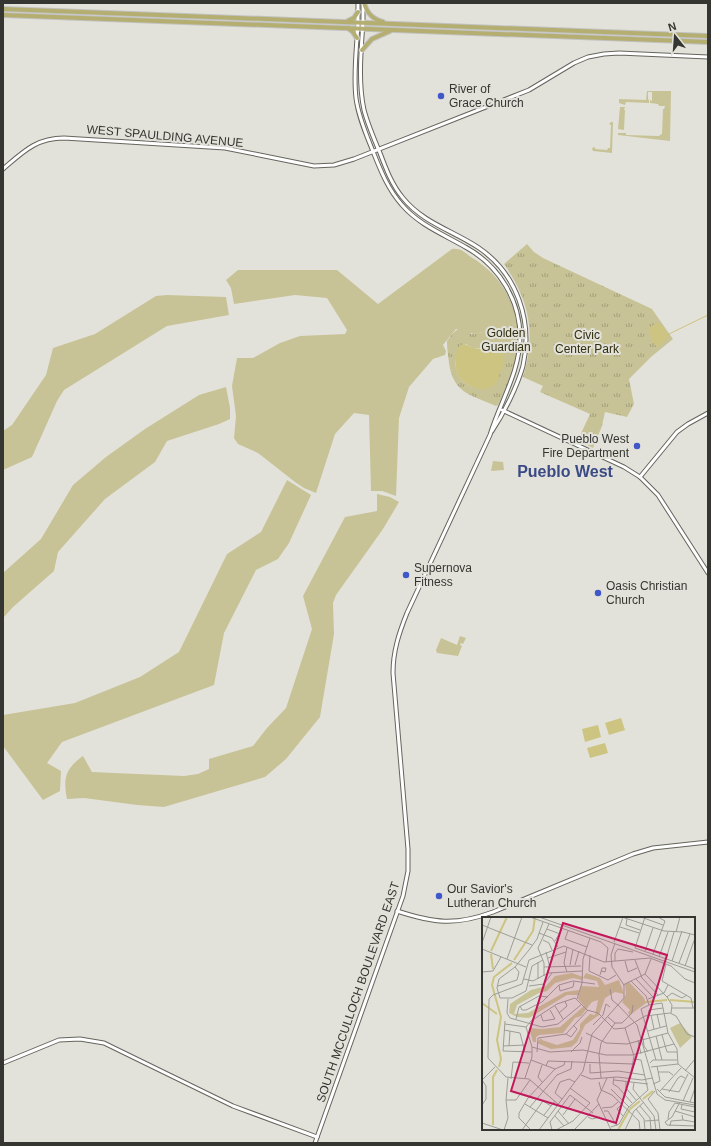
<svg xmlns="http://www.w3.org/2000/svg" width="711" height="1146" font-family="Arial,sans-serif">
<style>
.green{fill:#c7c396}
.park{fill:url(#park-tufts);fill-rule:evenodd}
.water{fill:#ccc480}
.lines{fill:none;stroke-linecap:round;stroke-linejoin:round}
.stream{stroke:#ccc480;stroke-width:1}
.tertiary-casing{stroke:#65645d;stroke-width:5}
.secondary-casing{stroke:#65645d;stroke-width:5}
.trunk-casing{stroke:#c2c2c2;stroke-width:6}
.tertiary{stroke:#fff;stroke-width:3}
.secondary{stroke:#fff;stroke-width:3}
.trunk{stroke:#b4ae70;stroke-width:4}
.poi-dot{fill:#4057ca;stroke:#e3e2da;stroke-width:1.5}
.labels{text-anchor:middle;stroke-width:4;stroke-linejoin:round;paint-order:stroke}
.poi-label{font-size:12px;fill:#353532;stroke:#e3e2da;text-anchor:start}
.street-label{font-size:12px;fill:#353532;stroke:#e3e2da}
.park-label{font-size:12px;fill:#312e0f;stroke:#e3e2da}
.district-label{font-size:16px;font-weight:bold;fill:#3a4a85;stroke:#e3e2da}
.inset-river{fill:none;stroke:#ccc480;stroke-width:2}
.inset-road{fill:none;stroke:#9d9d97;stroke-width:1}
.view{fill:#c2185b;fill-opacity:0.15;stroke:#c2185b;stroke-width:2}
.inset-edge{fill:none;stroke:#353532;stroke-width:2}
</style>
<defs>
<pattern id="park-tufts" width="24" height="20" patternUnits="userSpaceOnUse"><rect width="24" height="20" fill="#c7c396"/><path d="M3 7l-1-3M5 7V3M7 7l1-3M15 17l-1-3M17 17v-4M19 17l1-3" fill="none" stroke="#a29f7b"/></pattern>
</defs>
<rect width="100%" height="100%" fill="#e3e2da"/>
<g class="green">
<polygon points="647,91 671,91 670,141 618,135 618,133 626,133 626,135 659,136 660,135 662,134 663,109 664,109 665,106 659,106 658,104 650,103 650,100 652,101 652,92 648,92 648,99 649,100 649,103 626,102 625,105 619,103 619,99 646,100"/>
<polygon points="620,107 625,107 624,110 625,110 624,130 618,129"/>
<polygon points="611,122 613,122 612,153 593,151 592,148 595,147 595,149 607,150 608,148 610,148 611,125 609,124"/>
<path d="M452,249C461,248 464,252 471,257C497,273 512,294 517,324L474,334L456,329L443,345L446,351L445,355L433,359L409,387L399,418L396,496L382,491H371L369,415L354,413L335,434L316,493L304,488L295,482L258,453L238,444L234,438L236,416L232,386L237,358H253L280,343L300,336L345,334L347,330L327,298L295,295L234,304L231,288L226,280L238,270H337L378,304Z"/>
<polygon points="167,295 226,297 229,315 167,326 64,390 57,401 32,457 3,470 3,431 12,425 46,375 53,348 95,334 156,296"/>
<polygon points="226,387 230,408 230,419 219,424 167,441 155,462 105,499 58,552 54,571 13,607 3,618 3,573 41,539 73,485 106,457 145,429 199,395"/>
<polygon points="287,480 311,495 289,543 278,559 256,570 224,633 214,685 62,742 47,763 61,771 60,791 43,800 3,746 3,715 75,703 140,677 179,652 227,554 261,532"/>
<path d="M377,494L390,497L399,502L383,529L336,595L333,603L334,634L320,717L286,759L265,777L164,807L137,805L84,798L67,799C63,778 65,769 83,756L92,772L184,776L198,774L209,769V759L253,746L267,728L286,708L312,629L303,596L345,517L377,511Z"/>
<polygon points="460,636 466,638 463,644 461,643 460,645 462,646 458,656 437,653 436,650 441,638 457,645"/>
</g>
<g class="park">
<path d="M527,244L534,252L543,258L652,309L673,339L651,357L629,379L634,404L627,417L605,412L602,426L593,448L578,440L590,414L540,392L543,386L523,377C536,334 530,301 504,264Z"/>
<path d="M517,324C518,331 519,339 519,346C517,368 507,386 498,405L496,406C471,395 453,393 449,363C448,355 447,348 447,341C453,333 458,325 468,329L471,334H474ZM466,344L472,348L492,349L482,389C457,385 450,368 460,346Z"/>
<polygon points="493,461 503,462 504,470 491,471"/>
</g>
<g class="water">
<path d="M657,323L662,325L669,336L659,346H656C651,341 650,333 650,327Z"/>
<path d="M463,344C468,344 470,348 474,348C492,351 513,345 500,373C499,377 497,383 493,386C483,394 463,385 458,375C455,370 456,365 456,360C456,353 456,347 463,344Z"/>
<polygon points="621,718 625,730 609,735 605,723"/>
<polygon points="598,725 601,737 585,742 582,729"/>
<polygon points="605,743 608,753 590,758 587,748"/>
</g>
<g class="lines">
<g class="stream">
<polyline points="664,118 667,117 668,105"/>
<polyline points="669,334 708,315"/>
</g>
<g class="tertiary-casing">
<g id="tertiary">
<polyline points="358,22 358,3"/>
<polyline points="363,22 363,4"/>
<path d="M3,169C23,152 36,138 64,138L225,148L314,166L334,165L354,159L529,90L574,63L588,57L604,54L619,53L708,57"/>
<polyline points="640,477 677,432 688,424 708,413"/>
<path d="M397,911C434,923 455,926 493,912L633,854L653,848L708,842"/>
<polyline points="3,1063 59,1040 80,1039 104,1043 233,1106 317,1137"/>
</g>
</g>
<g class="secondary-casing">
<g id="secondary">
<path d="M363,22C361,51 358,82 364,110C368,125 374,139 380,153C386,169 392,185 403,198C423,223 454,231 479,248C517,274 533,321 523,366C517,387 504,413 492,431"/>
<polyline points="502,410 624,467 640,477 658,495 708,573"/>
<path d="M315,1143L403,896L408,871V849L393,673C393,651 399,633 407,613L490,435C500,402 520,372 520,337C520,300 499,266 467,248C445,235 419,225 402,205C386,187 379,166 370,144C364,129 358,114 356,98C353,73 357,47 358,22"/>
</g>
</g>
<g class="trunk-casing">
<g id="trunk">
<path d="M364,3C367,13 372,19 383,22"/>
<polyline points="3,9 708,36"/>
<polyline points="3,15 708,42"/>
<polyline points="348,21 354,18 358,12"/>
<polyline points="348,28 353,32 357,38"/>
<polyline points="362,50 372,39 390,31"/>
</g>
</g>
<use href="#tertiary" class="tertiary"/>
<use href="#secondary" class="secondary"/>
<use href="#trunk" class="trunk"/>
</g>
<g class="poi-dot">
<circle cx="441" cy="96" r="4"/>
<circle cx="637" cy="446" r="4"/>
<circle cx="406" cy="575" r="4"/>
<circle cx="598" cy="593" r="4"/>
<circle cx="439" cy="896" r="4"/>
</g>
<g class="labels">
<g class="poi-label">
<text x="449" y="93">River of<tspan x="449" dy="14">Grace Church</tspan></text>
<text x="629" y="443" text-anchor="end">Pueblo West<tspan x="629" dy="14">Fire Department</tspan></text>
<text x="414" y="572">Supernova<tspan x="414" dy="14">Fitness</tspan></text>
<text x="606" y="590">Oasis Christian<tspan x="606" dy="14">Church</tspan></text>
<text x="447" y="893">Our Savior's<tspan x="447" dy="14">Lutheran Church</tspan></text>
</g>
<g class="street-label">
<text transform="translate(165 136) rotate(5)" y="4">WEST SPAULDING AVENUE</text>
<text transform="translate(358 992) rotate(-71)" y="4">SOUTH MCCULLOCH BOULEVARD EAST</text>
</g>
<g class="park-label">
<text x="506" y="337">Golden<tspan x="506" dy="14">Guardian</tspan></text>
<text x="587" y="339">Civic<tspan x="587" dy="14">Center Park</tspan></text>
</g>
<g class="district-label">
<text x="565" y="477">Pueblo West</text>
</g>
</g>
<g transform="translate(482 917)">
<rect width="213" height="213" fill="#e3e2da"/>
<path d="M90,56L101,60L100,63L91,61L73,66L65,74L57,76L35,88L32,97L46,96L83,75L97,73L96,78H85L47,101L35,100L27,96L28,87L49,73L64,69L73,59ZM104,56L118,61L123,68L137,63L142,77L133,75L123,81L117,98L103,108L95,125L89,130L69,132L55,126L59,121L60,123L75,128L91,123L98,112V107L108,97L113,98L116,83L110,85L99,99L93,101L81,116L57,118L54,120V125H51L47,111L60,112L78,110L102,89L96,82L99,69L117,70L115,64L101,61Z" fill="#c7c396"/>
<path d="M147,65L162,81L164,86L148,98L146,96L148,93L140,85L144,77L143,67ZM198,106L210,120L198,131L188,111Z" fill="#c7c396"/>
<path class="inset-river" d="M9,34L25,0M9,37L11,52M32,43L51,14L53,0M188,83L213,85M164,85L185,83M0,86L15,97M17,150L19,142L15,123L19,100L10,68L12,60L30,46M161,182L171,174M11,208V160L15,153M136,213L148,192L158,184"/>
<path class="inset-road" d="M48,0L119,25L126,31L124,45M57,0L213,55M140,0L182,14L201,15L213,18M159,0L181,8M163,0L153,31L213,52M145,2L144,8L158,13M0,8L50,28M138,10L157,16M65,12L78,17M86,14L83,22L105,30M194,15L198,0M57,16L70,21L76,30M61,23L67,26L70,33M73,24L80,12M132,25L141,0M0,26L9,0M0,32L44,50M163,34L171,11M64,35L68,51M171,37L183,4L176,0M108,38L107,54L126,63L134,58M177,40L186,15M66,41L84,35M25,42L40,0M184,42L192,15M61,43L50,49L44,74L30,81H18L15,71L17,62L33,50L47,33L55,22L61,5M153,43L160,61L176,78M133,44V36L136,32L151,35M143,44L146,55L155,51M190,44L200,14M56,45V62M197,46L208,17M184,47L180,64L209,81L211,91M88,48L91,32M93,48L97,34M203,49L213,21M62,50L99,49M0,55L11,54L19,40M85,55L82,46L85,30M163,57L185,80L190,88L189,96M163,57L169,42M118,58L120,51H124L123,55L119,54M62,59V46L56,31L67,7M42,62L51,64L66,56L100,54M154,62L171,80M149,64L164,79L167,88M77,68L78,74L91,70L92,65M141,68L163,57M16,69L35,63L37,55L33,50M47,69L62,67L70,56M128,72L130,83L136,88M185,80L190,76L200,81L205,78M26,82L25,96L28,101L60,110L76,107L100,87M95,82L100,66L101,42L108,21M166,82L182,76L186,68M136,88L155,108L175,177L183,183L213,188M38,89L40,93H44L60,85L77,68L91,64L113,67M73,89L81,102M190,91H213M77,96L85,89L83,84M175,97L178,110M59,98L61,104L73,102L68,93M166,98L167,93L181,91M169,98L172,112M126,100L133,106H140L150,96L151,88M34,102L37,90L57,79L66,80M23,104L21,134L50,135M23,107L44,110M111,108L121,98L124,87L128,90M44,110L49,104L75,87L93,81L105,93L116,96L132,112L143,111L163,99L188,96L194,99L205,117L213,120M143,111L152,139L148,161M22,113L38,116L43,135M166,114L184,109M104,116L124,126L145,127L186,116M84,117L106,93M84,117L89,120L95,112L91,108M180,118L185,135H195M174,119L180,143M161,121L162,129L166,135M156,123L159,137M21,129L43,128M27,129L28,114M50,130L68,135L101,133L124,138H150L192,127M55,135L56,121L84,117M89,135L98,126L100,120M49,143L73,152M174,143L159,92L167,88L180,86L186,116L195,132L196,147L213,161M168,146L171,143H195M108,147V156L136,154L163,158M60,148L56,160L60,165M64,149L66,144L151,147M169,150L196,147M203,154L213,142M176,155H187L191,158M99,158L109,162L135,160L160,163L170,161M132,160L131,167L136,170L150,186M43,161L50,140V130L44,110M119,161L117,138L119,126L133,106M125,161L115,183L129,213M29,162L31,145L47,146M0,163L13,150M132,163L166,167M117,165L119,173L130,178L157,204L158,213M144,165V171L154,183M152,166L151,172L172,199L174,213M171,167L178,164L175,149M129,172L147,190M175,172L183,180L213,186M180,172L197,175L206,157M173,174L166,182L176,196L178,213M177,175L199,151M187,175L196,161L199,159L203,161M88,178L111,196M80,182L73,176L78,165L87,162L93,165M24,183H34L48,163M201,184L211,161M198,185L190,200L183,205L185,208L213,209M208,185L213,171M43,187L66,201M76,187L47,162L24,160L6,141L7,82L11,78L40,67L47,43L82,29L122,45L168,41L189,49L203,62L213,66M0,188L4,182V169L0,163M139,188L135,192L141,199M200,188L199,192L213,195M158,189L168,201L169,213M48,190L75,158L89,152L90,144M120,191L130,190L136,185M154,192L162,202L163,213M76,194L87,207M122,194H126L135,209M193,194L213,200M62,198L73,184M81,198L93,182M200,198L201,203L213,205M73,199L82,209M106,200L110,202L118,200M186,202L187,195L193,186L213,190M163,204L177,203M0,206L21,213M188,209L189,204L201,203M129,210L137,207L146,191L166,173L159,143L152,142M22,213L26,201L24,183L26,161M40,213L61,184L69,189M49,213L37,201V196L46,181L73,152L82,148L83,144M57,213L101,154L110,117L142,81V68L130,50L129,38L133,26M70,213L68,205L88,178M74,213L91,204L108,186L88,171M92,213L117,187M143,213L152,194L162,185"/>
<path class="view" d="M81,6L185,38L134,206L29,174Z"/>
<rect width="213" height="213" class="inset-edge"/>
</g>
<rect width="711" height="1146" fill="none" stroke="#353532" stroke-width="8"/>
<g transform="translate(675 36) rotate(343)" stroke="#e3e2da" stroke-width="3" paint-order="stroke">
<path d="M0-3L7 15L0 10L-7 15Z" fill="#353532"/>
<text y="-6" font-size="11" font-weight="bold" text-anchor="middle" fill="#353532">N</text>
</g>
</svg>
